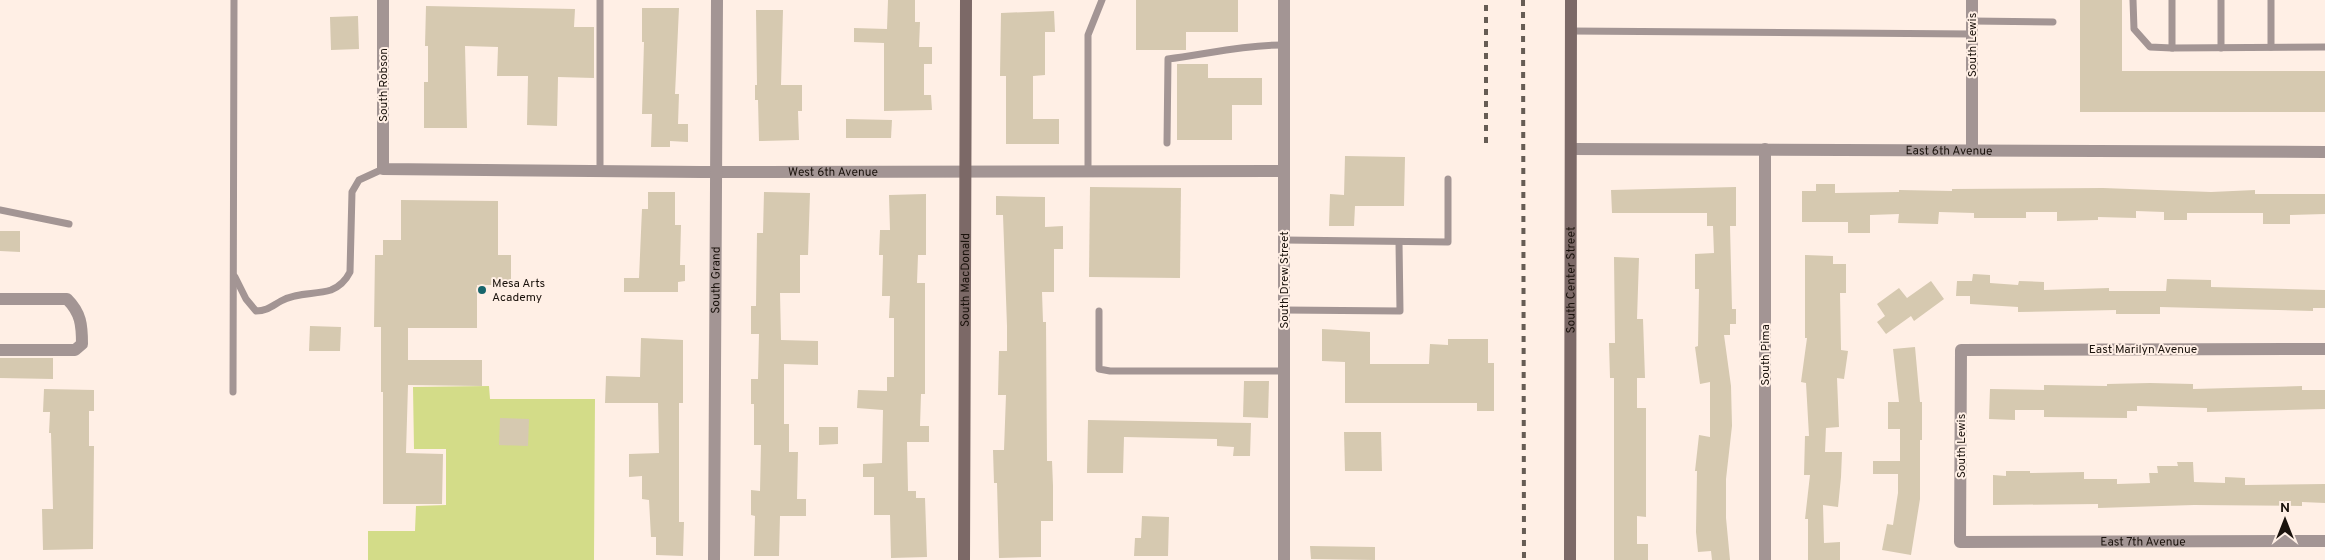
<svg xmlns="http://www.w3.org/2000/svg" width="2325" height="560" font-family="Overpass,sans-serif">
<style>
.green{fill:#d3dc88}
.building{fill:#d6c9b0}
.lines{fill:none;stroke-linecap:round;stroke-linejoin:round}
.lane{stroke:#a39594;stroke-width:7}
.street{stroke:#a39594;stroke-width:12}
.secondary{stroke:#7c6967;stroke-width:12}
.rail{stroke:#665c54;stroke-width:4;stroke-dasharray:6 6;stroke-linecap:butt}
.poi-dot{fill:#17656b;stroke:#ffefe5;stroke-width:2}
.labels{text-anchor:middle;stroke-width:4;stroke-linejoin:round;paint-order:stroke}
.street-label{font-size:12px;fill:#1a120c;stroke:#ffefe5}
.poi-label{font-size:12px;fill:#1a120c;stroke:#ffefe5;text-anchor:start}
</style>
<rect width="100%" height="100%" fill="#ffefe5"/>
<polygon class="green" points="489,386 490,399 595,399 594,560 368,560 368,531 415,531 416,506 446,505 446,449 414,449 413,387"/>
<g class="building">
<polygon points="888,0 915,0 915,22 920,22 919,47 932,47 932,64 924,64 924,95 931,95 932,110 884,111 884,43 854,42 854,28 887,29"/>
<polygon points="1136,0 1238,0 1238,32 1186,32 1186,50 1136,50"/>
<polygon points="2080,0 2122,0 2122,71 2325,71 2325,112 2080,112"/>
<polygon points="426,6 575,9 574,27 594,27 594,78 558,77 557,126 527,125 528,76 497,76 498,47 465,46 467,128 424,128 424,82 428,82 428,46 425,46"/>
<polygon points="642,8 679,8 675,94 679,94 678,124 688,124 688,142 670,141 670,147 651,147 652,114 642,114 644,42 642,42"/>
<polygon points="756,10 783,10 781,85 802,85 802,111 798,111 799,140 759,141 758,100 755,100 755,85 757,85"/>
<polygon points="1054,11 1055,32 1045,32 1045,75 1033,76 1033,119 1059,119 1059,144 1006,144 1006,76 1000,76 1001,13"/>
<polygon points="358,16 359,49 331,50 330,17"/>
<polygon points="1177,64 1208,64 1208,78 1262,78 1262,105 1232,105 1232,140 1177,140"/>
<polygon points="846,119 892,120 891,138 846,138"/>
<polygon points="1345,156 1405,157 1404,206 1355,206 1354,226 1329,226 1330,194 1344,195"/>
<polygon points="1816,184 1835,184 1835,193 1899,192 1899,190 1952,191 1952,189 2103,188 2211,192 2255,190 2255,194 2325,194 2325,214 2290,215 2290,224 2263,224 2263,213 2187,213 2187,220 2164,220 2164,212 2136,211 2136,218 2098,217 2098,220 2057,221 2057,212 2026,212 2026,218 1974,218 1974,213 1939,212 1938,224 1898,223 1899,214 1870,215 1870,233 1848,233 1848,222 1802,222 1802,191 1816,191"/>
<polygon points="1090,187 1181,188 1180,278 1089,277"/>
<polygon points="1736,187 1736,226 1730,226 1732,309 1736,309 1736,324 1730,324 1730,335 1724,335 1731,386 1732,426 1726,479 1726,518 1730,560 1712,560 1711,551 1698,552 1696,532 1697,471 1695,471 1699,435 1710,437 1710,382 1700,384 1695,347 1698,346 1699,289 1695,289 1695,254 1714,253 1713,226 1707,226 1707,213 1612,213 1611,190"/>
<polygon points="648,192 675,192 675,225 681,225 680,265 685,265 685,281 678,282 678,292 624,292 624,278 639,278 642,209 648,209"/>
<polygon points="764,192 810,193 808,255 800,255 800,293 780,293 781,340 818,341 818,365 784,364 784,424 789,424 789,452 798,452 797,499 806,499 806,516 780,516 779,556 754,556 755,516 751,515 751,490 760,491 761,445 754,445 754,404 751,404 751,379 758,379 759,334 751,334 751,306 756,306 757,233 763,233"/>
<polygon points="926,194 926,255 918,255 917,283 925,283 925,394 921,394 920,426 929,426 929,442 907,442 908,491 916,491 916,498 925,498 927,557 891,558 890,515 874,515 874,477 863,477 863,464 882,463 883,410 857,408 858,390 887,391 887,377 894,377 894,318 889,318 890,296 882,296 883,255 879,255 880,230 890,230 889,195"/>
<polygon points="996,196 1045,197 1045,227 1063,226 1063,249 1054,249 1054,292 1042,292 1043,322 1046,322 1047,461 1052,461 1053,486 1053,521 1041,521 1041,557 999,558 997,483 994,483 993,450 1004,450 1006,395 998,395 999,351 1007,351 1007,326 1003,215 996,215"/>
<polygon points="401,200 498,201 498,255 511,255 511,285 477,285 477,328 408,328 408,360 482,360 482,386 408,385 406,453 443,454 442,504 383,504 383,392 381,392 381,327 374,327 375,255 383,255 383,240 401,240"/>
<polygon points="0,231 20,231 20,252 0,251"/>
<polygon points="1805,255 1833,256 1833,264 1846,264 1846,293 1840,293 1841,350 1848,351 1844,379 1837,378 1839,427 1826,428 1825,452 1842,452 1841,477 1838,507 1823,505 1824,543 1840,542 1840,560 1808,560 1808,519 1805,519 1810,475 1804,475 1805,436 1809,436 1806,383 1801,382 1807,338 1805,338"/>
<polygon points="1614,257 1639,258 1637,319 1643,319 1645,378 1637,378 1637,408 1646,408 1646,517 1637,516 1637,544 1648,544 1648,560 1614,560 1614,378 1610,378 1609,343 1615,343"/>
<polygon points="1973,274 1990,275 1990,283 2018,285 2019,281 2044,282 2044,290 2109,288 2109,291 2166,291 2167,279 2211,280 2211,287 2325,290 2325,308 2313,308 2313,311 2160,307 2160,314 2116,314 2116,310 2018,312 2018,307 1970,304 1970,296 1956,296 1957,281 1972,281"/>
<polygon points="1931,281 1944,299 1914,321 1911,316 1886,334 1877,322 1885,316 1877,304 1899,288 1907,298"/>
<polygon points="310,326 341,327 340,351 309,351"/>
<polygon points="1322,329 1370,332 1370,364 1429,364 1430,344 1448,345 1448,339 1488,339 1488,363 1494,363 1494,411 1477,411 1477,403 1345,403 1345,362 1322,361"/>
<polygon points="641,338 683,340 683,403 679,403 679,522 684,522 683,556 656,555 656,537 651,537 649,500 642,499 642,476 629,477 629,454 659,453 658,403 605,403 606,376 640,377"/>
<polygon points="1915,347 1920,402 1922,402 1922,440 1920,440 1920,499 1911,555 1882,550 1887,524 1893,525 1898,493 1898,474 1873,474 1873,461 1900,461 1900,429 1888,429 1888,402 1899,402 1893,349"/>
<polygon points="0,358 53,358 53,379 0,378"/>
<polygon points="1244,381 1269,381 1268,418 1243,417"/>
<polygon points="2150,383 2193,384 2193,389 2302,386 2302,390 2325,390 2325,409 2207,412 2207,408 2137,406 2137,411 2127,411 2127,418 2044,417 2044,410 2015,410 2015,420 1989,419 1990,389 2044,390 2044,385 2107,386 2107,384"/>
<polygon points="44,389 94,390 94,411 89,411 89,446 94,446 93,549 43,550 42,509 53,509 51,433 49,433 50,412 43,412"/>
<polygon points="500,418 529,419 528,446 499,445"/>
<polygon points="1088,420 1251,423 1250,456 1233,456 1234,447 1217,446 1217,439 1124,437 1123,473 1087,473"/>
<polygon points="819,427 838,427 838,444 819,445"/>
<polygon points="1344,432 1381,432 1382,471 1345,471"/>
<polygon points="2177,462 2193,462 2194,482 2225,483 2225,477 2245,478 2245,485 2325,484 2325,503 2302,502 2302,506 2194,505 2098,508 2098,504 1993,505 1993,475 2006,476 2006,471 2030,471 2030,473 2084,472 2084,479 2117,479 2117,484 2150,483 2149,473 2158,473 2157,466 2178,466"/>
<polygon points="1142,516 1169,517 1168,556 1134,556 1135,538 1141,538"/>
<polygon points="1310,546 1375,547 1375,560 1311,559"/>
</g>
<g class="lines">
<g class="lane">
<polyline points="600,0 600,171"/>
<polyline points="2133,0 2134,29 2150,47 2172,48"/>
<polyline points="2172,0 2172,48 2325,47"/>
<polyline points="1972,21 2053,22"/>
<polyline points="1571,31 1972,34"/>
<polyline points="2271,47 2271,0"/>
<polyline points="2221,48 2221,0"/>
<path d="M1167,143L1168,59C1206,54 1245,45 1283,45"/>
<polyline points="1088,172 1088,35 1102,0"/>
<polyline points="0,210 69,224"/>
<polyline points="1284,240 1448,242 1448,179"/>
<path d="M235,277L246,299L256,311C267,311 272,306 281,301C297,292 315,295 331,290C341,286 346,280 350,272L352,192L359,180L383,169"/>
<polyline points="1284,310 1400,311 1399,242"/>
<polyline points="1099,311 1099,369 1110,371 1284,371"/>
<polyline points="233,392 234,0"/>
</g>
<g class="street">
<path id="s1" d="M383,0V169L701,172L1283,171"/>
<polyline points="1284,0 1284,560"/>
<path id="s2" d="M1571,149L2325,152"/>
<polyline points="1765,149 1765,560"/>
<polyline points="1972,150 1972,0"/>
<path d="M0,299H67C81,313 82,325 82,344L75,350H0"/>
<path id="s3" d="M2325,349L1961,350L1960,542L2325,541"/>
<path id="s4" d="M714,560L717,0"/>
</g>
<g class="secondary">
<path id="s5" d="M964,560L966,0"/>
<path id="s6" d="M1570,560L1571,0"/>
</g>
<g class="rail">
<polyline points="1523,0 1524,560"/>
<polyline points="1486,143 1486,0"/>
</g>
</g>
<circle class="poi-dot" cx="482" cy="290" r="5"/>
<g class="labels">
<g class="street-label">
<text transform="translate(1972 45) rotate(-90)" y="4">South Lewis</text>
<text transform="translate(383 85) rotate(-90)" y="4">South Robson</text>
<text dy="4" stroke="none"><textPath href="#s2" startOffset="378">East 6th Avenue</textPath></text>
<text dy="4" stroke="none"><textPath href="#s1" startOffset="619">West 6th Avenue</textPath></text>
<text dy="4" stroke="none"><textPath href="#s4" startOffset="280">South Grand</textPath></text>
<text dy="4" stroke="none"><textPath href="#s5" startOffset="280">South MacDonald</textPath></text>
<text transform="translate(1284 280) rotate(-90)" y="4">South Drew Street</text>
<text dy="4" stroke="none"><textPath href="#s6" startOffset="280">South Center Street</textPath></text>
<text x="2143" y="353">East Marilyn Avenue</text>
<text transform="translate(1765 355) rotate(-90)" y="4">South Pima</text>
<text transform="translate(1961 446) rotate(-90)" y="4">South Lewis</text>
<text dy="4" stroke="none"><textPath href="#s3" startOffset="739">East 7th Avenue</textPath></text>
</g>
<g class="poi-label">
<text x="492" y="287">Mesa Arts<tspan x="492" dy="14">Academy</tspan></text>
</g>
</g>
<g transform="translate(2285 520)" stroke="#ffefe5" stroke-width="4" paint-order="stroke">
<path d="M0-4L9 19L0 12L-9 19Z" fill="#1a120c"/>
<text y="-8" font-size="14" font-weight="bold" text-anchor="middle" fill="#1a120c">N</text>
</g>
</svg>
